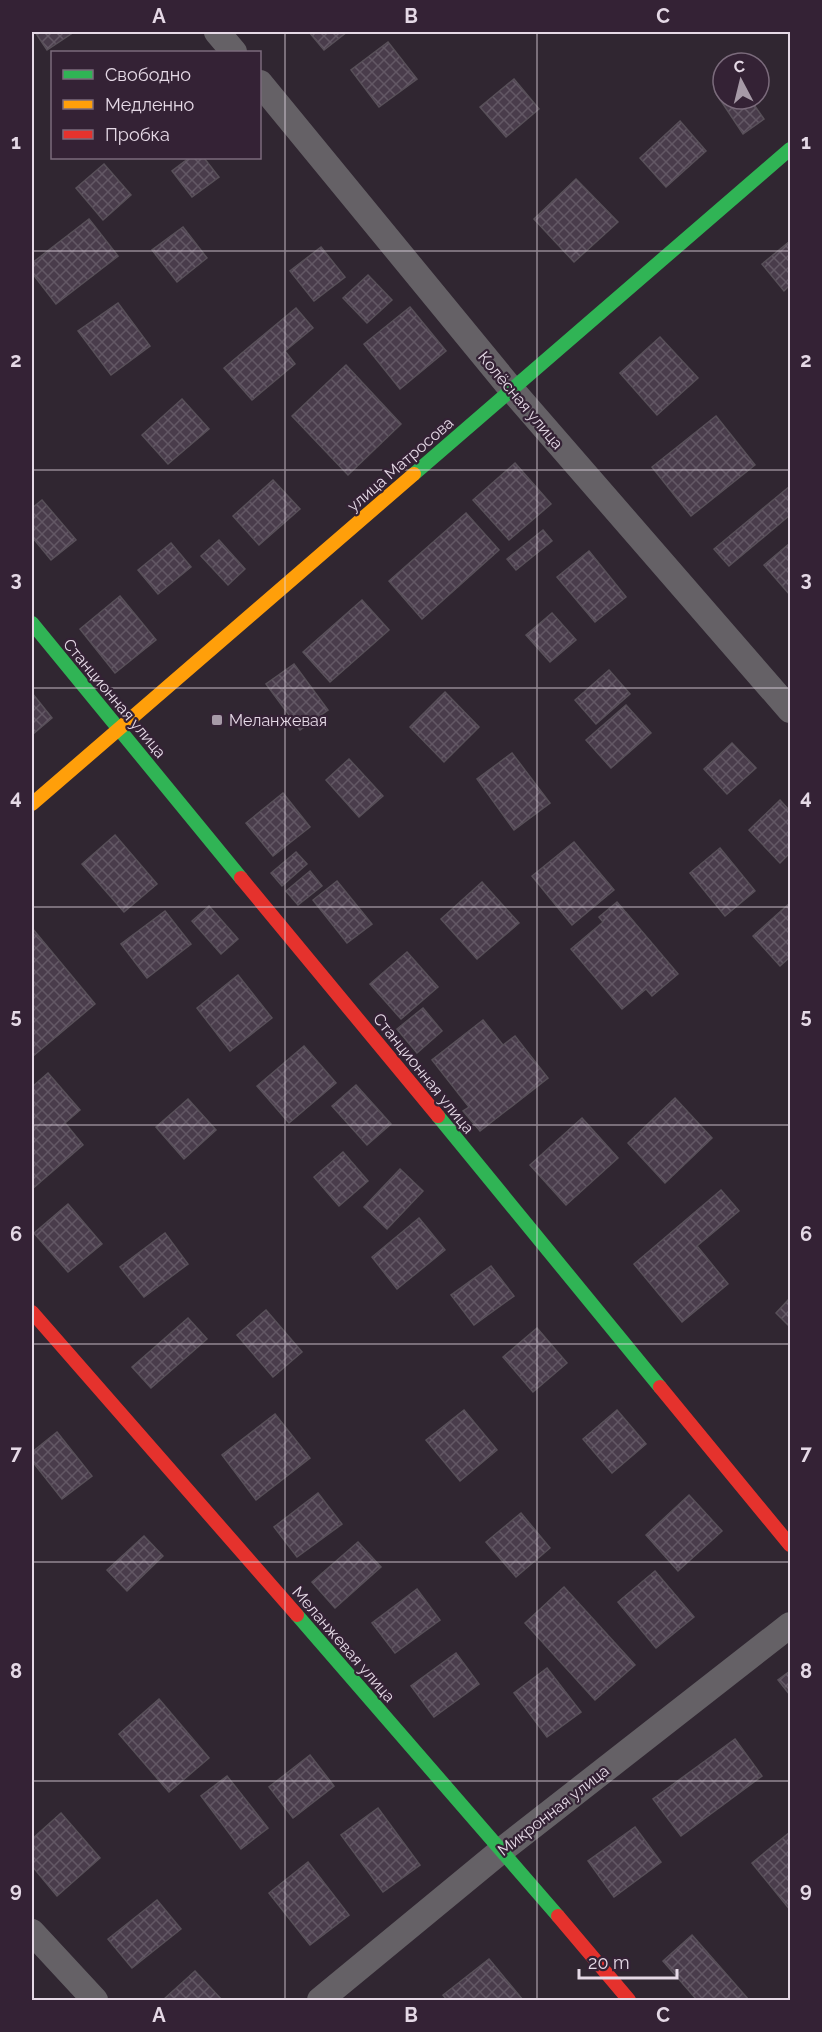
<svg xmlns="http://www.w3.org/2000/svg" width="822" height="2032" font-family="Raleway,sans-serif">
<style>
.building{fill:url(#building-cross-hatch);stroke:#585059;stroke-width:1.5}
.lines{fill:none;stroke-linecap:round;stroke-linejoin:round}
.street{stroke:#656166;stroke-width:26}
.fast{stroke:#30b455;stroke-width:14}
.slow{stroke:#ff9f0a;stroke-width:14}
.jam{stroke:#e5322d;stroke-width:14}
.grid{fill:none;stroke:#e5d9e6;stroke-width:1.5;stroke-opacity:0.55}
.poi-dot{fill:#a69aa7;stroke:#342235;stroke-width:2}
.labels{text-anchor:middle;stroke-width:4.5;stroke-linejoin:round;paint-order:stroke}
.street-label{font-size:16px;fill:#e5d9e6;stroke:#342235}
.poi-label{font-size:16px;fill:#e5d9e6;stroke:#342235;text-anchor:start}
.neatline{fill:none;stroke:#e5d9e6;stroke-width:2}
.grid-label{font-size:20px;text-anchor:middle;font-weight:bold;fill:#e5d9e6}
</style>
<defs>
<pattern id="building-cross-hatch" width="8" height="8" patternUnits="userSpaceOnUse" patternTransform="scale(1.5)"><rect width="8" height="8" fill="#493c4b"/><path d="M0 0l8 8M0 8l8-8" fill="none" stroke="#635865"/></pattern>
</defs>
<rect width="100%" height="100%" fill="#302631"/>
<g class="building">
<polygon points="35,32 74,32 47,50"/>
<polygon points="309,32 347,32 324,50"/>
<polygon points="388,42 417,79 379,107 351,70"/>
<polygon points="514,79 539,109 506,137 480,107"/>
<polygon points="723,87 723,99 750,99 764,119 743,134 715,92"/>
<polygon points="680,121 706,151 666,187 640,158"/>
<polygon points="189,158 204,158 219,177 192,197 172,171"/>
<polygon points="104,164 131,195 103,220 76,188"/>
<polygon points="576,179 618,222 574,262 534,219"/>
<polygon points="89,219 118,256 56,304 32,273 32,263"/>
<polygon points="183,227 207,258 177,282 152,250"/>
<polygon points="790,241 790,285 784,291 762,264"/>
<polygon points="321,247 345,277 314,301 290,271"/>
<polygon points="368,275 392,300 367,323 343,298"/>
<polygon points="118,303 150,346 111,375 78,331"/>
<polygon points="410,307 446,351 400,389 364,344"/>
<polygon points="296,308 313,328 285,351 295,364 252,400 224,368"/>
<polygon points="660,337 698,378 657,415 620,373"/>
<polygon points="346,365 401,424 348,475 292,416"/>
<polygon points="182,399 209,429 168,464 142,435"/>
<polygon points="716,416 755,465 691,516 652,467"/>
<polygon points="515,463 551,504 509,540 473,500"/>
<polygon points="273,480 300,509 259,545 233,516"/>
<polygon points="790,486 790,515 729,566 714,549"/>
<polygon points="42,500 76,540 51,560 32,537 32,508"/>
<polygon points="466,513 499,550 422,619 389,581"/>
<polygon points="543,530 552,541 516,570 507,559"/>
<polygon points="219,540 245,569 228,585 201,556"/>
<polygon points="171,543 191,567 158,594 138,570"/>
<polygon points="790,543 790,595 764,565"/>
<polygon points="589,551 626,597 595,622 557,577"/>
<polygon points="120,596 156,640 115,673 80,629"/>
<polygon points="362,600 389,630 330,682 303,652"/>
<polygon points="552,613 576,640 550,662 526,635"/>
<polygon points="294,664 328,710 300,730 266,684"/>
<polygon points="609,670 630,694 596,724 575,700"/>
<polygon points="445,692 479,727 444,762 410,727"/>
<polygon points="32,693 52,718 32,735"/>
<polygon points="626,705 651,733 611,768 586,740"/>
<polygon points="732,743 756,768 727,794 704,769"/>
<polygon points="512,753 550,803 514,830 477,779"/>
<polygon points="349,759 383,796 359,817 326,780"/>
<polygon points="283,793 310,827 273,856 246,823"/>
<polygon points="780,800 790,811 790,853 780,863 749,830"/>
<polygon points="115,835 157,884 124,912 82,864"/>
<polygon points="574,842 614,890 572,925 532,876"/>
<polygon points="720,848 755,891 725,916 690,873"/>
<polygon points="296,852 307,864 282,886 271,873"/>
<polygon points="310,871 322,886 298,905 286,891"/>
<polygon points="337,881 372,924 347,943 313,900"/>
<polygon points="482,882 519,923 477,959 441,919"/>
<polygon points="617,902 678,974 652,996 646,989 622,1009 571,949 603,922 599,917"/>
<polygon points="790,903 790,957 780,966 753,936"/>
<polygon points="209,906 238,939 221,954 192,921"/>
<polygon points="165,911 191,944 147,978 121,944"/>
<polygon points="32,928 95,1004 32,1057"/>
<polygon points="407,952 438,987 401,1019 370,984"/>
<polygon points="238,975 272,1018 230,1051 197,1008"/>
<polygon points="423,1008 442,1031 417,1053 397,1029"/>
<polygon points="483,1020 503,1045 515,1036 548,1078 480,1131 463,1111 469,1107 432,1060"/>
<polygon points="304,1046 336,1083 289,1123 257,1086"/>
<polygon points="48,1073 80,1110 65,1123 83,1145 32,1189 32,1087"/>
<polygon points="356,1085 391,1124 367,1145 332,1106"/>
<polygon points="675,1098 712,1138 665,1183 628,1143"/>
<polygon points="188,1099 216,1130 184,1159 156,1127"/>
<polygon points="582,1118 618,1158 566,1205 530,1165"/>
<polygon points="343,1152 368,1181 339,1206 314,1177"/>
<polygon points="400,1169 423,1191 387,1229 364,1207"/>
<polygon points="721,1190 739,1211 697,1246 728,1284 682,1322 634,1264"/>
<polygon points="68,1204 102,1244 68,1272 34,1233"/>
<polygon points="419,1218 445,1250 397,1289 372,1257"/>
<polygon points="165,1233 188,1264 144,1297 120,1267"/>
<polygon points="491,1266 514,1296 474,1325 451,1295"/>
<polygon points="790,1298 790,1327 776,1313"/>
<polygon points="266,1310 302,1352 273,1377 237,1335"/>
<polygon points="188,1318 207,1339 151,1388 132,1367"/>
<polygon points="537,1328 567,1363 533,1392 503,1357"/>
<polygon points="464,1410 497,1450 460,1481 426,1440"/>
<polygon points="617,1410 646,1444 612,1473 583,1439"/>
<polygon points="275,1414 310,1458 256,1500 222,1455"/>
<polygon points="57,1432 92,1476 62,1499 32,1461 32,1452"/>
<polygon points="318,1493 342,1524 297,1557 274,1527"/>
<polygon points="689,1495 722,1531 678,1571 646,1535"/>
<polygon points="521,1513 550,1548 516,1577 486,1542"/>
<polygon points="144,1536 163,1556 127,1591 107,1570"/>
<polygon points="358,1542 381,1567 335,1608 312,1582"/>
<polygon points="655,1571 694,1617 656,1648 618,1602"/>
<polygon points="564,1587 635,1665 595,1700 525,1623"/>
<polygon points="417,1589 440,1620 395,1653 372,1623"/>
<polygon points="456,1653 479,1684 434,1717 411,1686"/>
<polygon points="547,1668 581,1712 547,1737 514,1693"/>
<polygon points="790,1671 790,1695 778,1680"/>
<polygon points="159,1699 209,1758 169,1792 119,1734"/>
<polygon points="735,1739 762,1776 681,1836 653,1799"/>
<polygon points="310,1755 334,1786 293,1818 269,1787"/>
<polygon points="227,1776 268,1828 241,1849 201,1796"/>
<polygon points="378,1808 420,1865 383,1892 341,1835"/>
<polygon points="61,1813 100,1858 57,1896 32,1866 32,1839"/>
<polygon points="635,1827 661,1862 614,1897 588,1861"/>
<polygon points="790,1832 790,1910 752,1863"/>
<polygon points="308,1862 349,1915 310,1945 269,1893"/>
<polygon points="157,1900 181,1929 132,1968 108,1939"/>
<polygon points="692,1935 749,2000 697,2000 663,1961"/>
<polygon points="489,1959 523,2000 447,2000 443,1995"/>
<polygon points="195,1971 222,2000 163,2000"/>
</g>
<g class="lines">
<g class="street">
<polyline points="217,32 234,52"/>
<polyline points="260,83 512,390 790,710"/>
<polyline points="32,1932 95,2000"/>
<polyline points="320,2000 502,1850 790,1625"/>
</g>
<g class="fast">
<polyline points="414,474 790,149"/>
<polyline points="32,623 241,878"/>
<polyline points="438,1116 660,1387"/>
<polyline points="297,1615 558,1916"/>
</g>
<polyline class="slow" points="32,804 414,474"/>
<g class="jam">
<polyline points="241,878 438,1116"/>
<polyline points="32,1312 297,1615"/>
<polyline points="660,1387 790,1545"/>
<polyline points="558,1916 629,2000"/>
</g>
</g>
<path class="grid" d="M285,32V2000M537,32V2000M32,251H790M32,470H790M32,688H790M32,907H790M32,1125H790M32,1344H790M32,1562H790M32,1781H790"/>
<rect class="poi-dot" x="211" y="714" width="12" height="12" rx="3"/>
<g class="labels">
<g class="street-label">
<text transform="translate(521 400) rotate(50)" y="6">Колёсная улица</text>
<text transform="translate(400 464) rotate(-41)" y="6">улица Матросова</text>
<text transform="translate(115 698) rotate(50)" y="6">Станционная улица</text>
<text transform="translate(424 1073) rotate(51)" y="6">Станционная улица</text>
<text transform="translate(344 1644) rotate(49)" y="6">Меланжевая улица</text>
<text transform="translate(553 1810) rotate(-38)" y="6">Микронная улица</text>
</g>
<g class="poi-label">
<text x="229" y="726">Меланжевая</text>
</g>
</g>
<rect width="822" height="2032" fill="none" stroke="#342235" stroke-width="66"/>
<rect x="51" y="51" width="210" height="108" fill="#342235" stroke="#7b6b7c" stroke-width="1.5"/>
<rect x="63" y="70" width="30" height="9" fill="#30b455" stroke="#7b6b7c" stroke-width="1.5"/>
<text x="105" y="81" font-size="18" fill="#e5d9e6">Свободно</text>
<rect x="63" y="100" width="30" height="9" fill="#ff9f0a" stroke="#7b6b7c" stroke-width="1.5"/>
<text x="105" y="111" font-size="18" fill="#e5d9e6">Медленно</text>
<rect x="63" y="130" width="30" height="9" fill="#e5322d" stroke="#7b6b7c" stroke-width="1.5"/>
<text x="105" y="141" font-size="18" fill="#e5d9e6">Пробка</text>
<g transform="translate(741 81) rotate(353)"><circle r="28" fill="#342235" stroke="#7b6b7c" stroke-width="1.5"/>
<path d="M0-4.5L10 22L0 15L-10 22Z" fill="#a69aa7"/>
<text y="-9" font-size="16" font-weight="bold" text-anchor="middle" fill="#e5d9e6">С</text>
</g>
<path d="M579 1969v9h98v-9" fill="none" stroke="#e5d9e6" stroke-width="3"/>
<text x="588" y="1969" font-size="18" fill="#e5d9e6" stroke="#342235" stroke-width="4.5" paint-order="stroke">20 m</text>
<rect x="33" y="33" width="756" height="1966" class="neatline"/>
<g class="grid-label">
<text x="159" y="23">A</text>
<text x="411" y="23">B</text>
<text x="663" y="23">C</text>
<text x="16" y="149">1</text>
<text x="806" y="149">1</text>
<text x="16" y="367">2</text>
<text x="806" y="367">2</text>
<text x="16" y="586">3</text>
<text x="806" y="586">3</text>
<text x="16" y="804">4</text>
<text x="806" y="804">4</text>
<text x="16" y="1023">5</text>
<text x="806" y="1023">5</text>
<text x="16" y="1241">6</text>
<text x="806" y="1241">6</text>
<text x="16" y="1460">7</text>
<text x="806" y="1460">7</text>
<text x="16" y="1678">8</text>
<text x="806" y="1678">8</text>
<text x="16" y="1897">9</text>
<text x="806" y="1897">9</text>
<text x="159" y="2022">A</text>
<text x="411" y="2022">B</text>
<text x="663" y="2022">C</text>
</g>
</svg>
